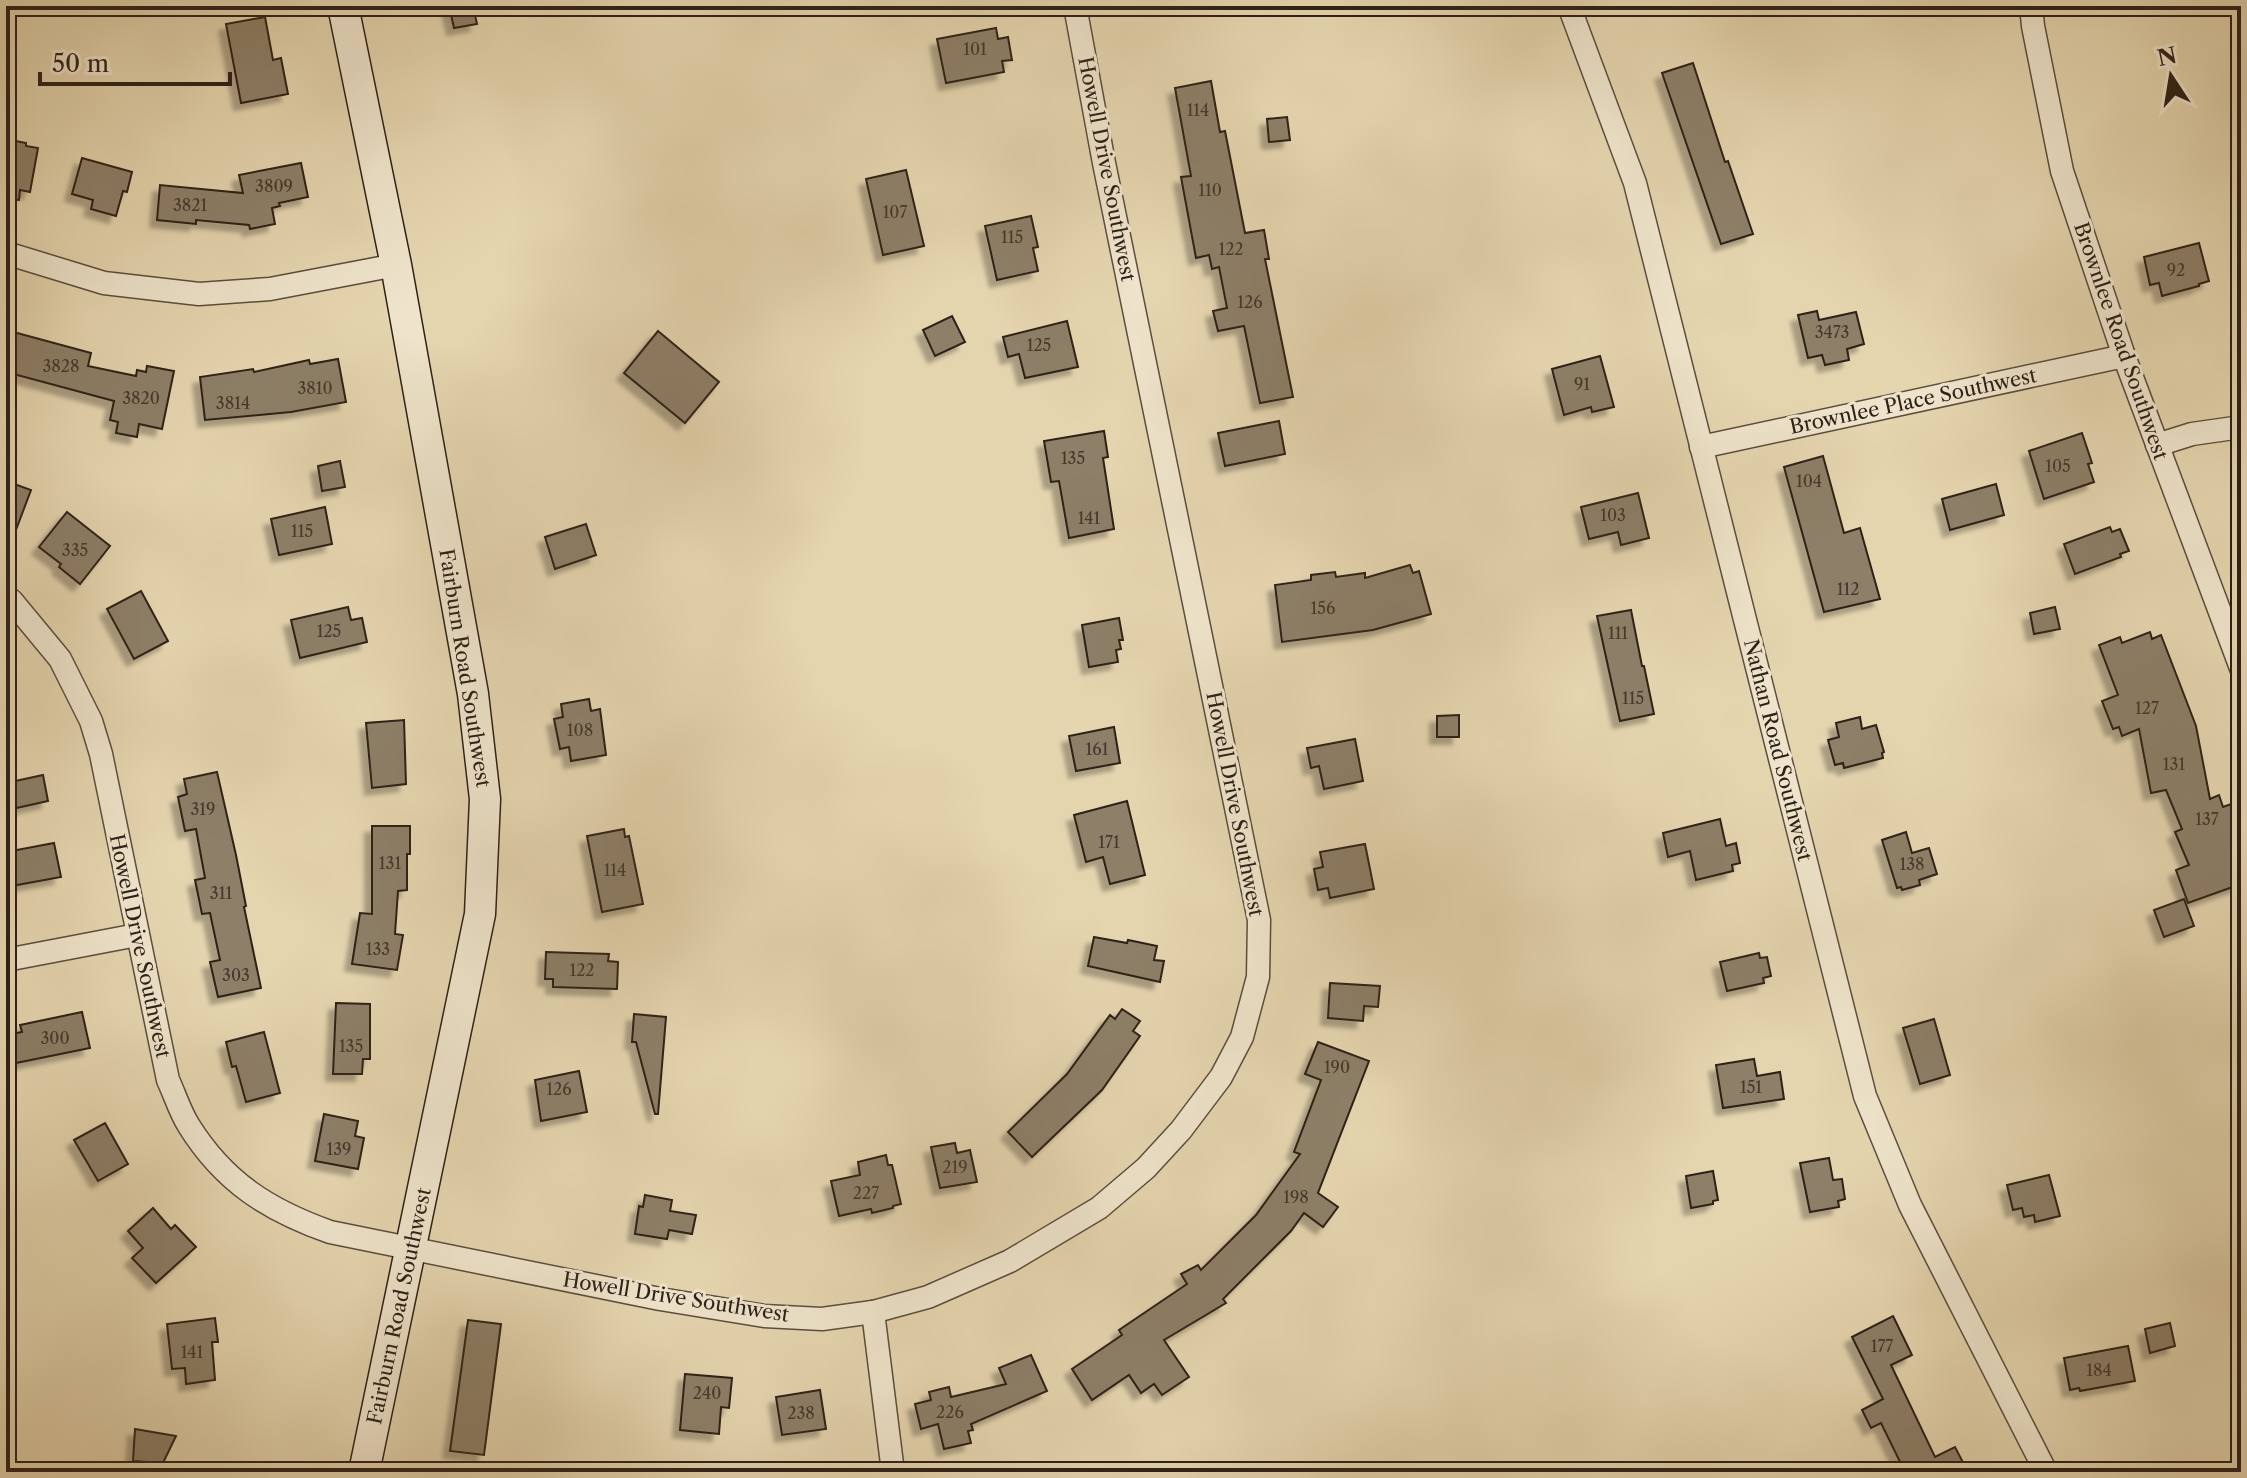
<svg xmlns="http://www.w3.org/2000/svg" width="2247" height="1478" font-family="'Libre Caslon Text',serif">
<style>
.building{fill:#8d7f67;stroke:#2d2119;stroke-width:2;filter:url(#shadow)}
.lines{fill:none;stroke-linecap:round;stroke-linejoin:round}
.street-casing{stroke:#5b4e3e;stroke-width:25}
.secondary-casing{stroke:#2d2119;stroke-width:33}
.street{stroke:#eee4cb;stroke-width:22}
.secondary{stroke:#eee4cb;stroke-width:30}
.labels{text-anchor:middle;stroke-width:6;stroke-linejoin:round;paint-order:stroke}
.number-label{font-size:16px;fill:#45382c}
.street-label{font-size:20px;fill:#2d2119;stroke:#eee4cb}
</style>
<defs>
<filter id="shadow"><feDropShadow dx="-7" dy="7" stdDeviation="2" flood-color="#0004"/></filter>
</defs>
<rect width="100%" height="100%" fill="#e5d5af"/>
<filter id="stains"><feTurbulence type="fractalNoise" baseFrequency=".0025" numOctaves="4"/><feColorMatrix values="0 0 0 0 .2 0 0 0 0 .09 0 0 0 0 .02 0 0 0 .5 -.17"/></filter>
<radialGradient id="worn" r=".72"><stop offset=".6" stop-color="#630" stop-opacity="0"/><stop offset="1" stop-color="#630" stop-opacity=".3"/></radialGradient>
<g class="building">
<polygon points="449,6 473,6 477,24 454,28"/>
<polygon points="265,17 273,60 281,58 288,94 241,103 226,24"/>
<polygon points="996,28 998,39 1008,37 1012,60 1002,61 1004,72 946,83 937,39"/>
<polygon points="1693,63 1725,162 1728,161 1753,234 1721,244 1662,73"/>
<polygon points="1211,81 1220,132 1225,131 1245,233 1264,230 1269,259 1265,259 1293,397 1260,403 1244,326 1218,331 1213,311 1227,308 1219,267 1212,269 1209,255 1196,258 1181,177 1191,176 1175,88"/>
<polygon points="1287,117 1290,140 1269,142 1267,119"/>
<polygon points="6,139 26,143 26,146 38,148 30,192 20,190 19,200 6,199"/>
<polygon points="82,158 132,172 127,192 123,191 116,216 91,209 93,200 72,194"/>
<polygon points="301,163 308,197 279,203 280,206 272,208 275,224 250,229 249,225 196,220 196,224 157,220 160,185 243,193 239,175"/>
<polygon points="906,170 924,246 883,255 866,179"/>
<polygon points="1031,216 1038,247 1033,248 1038,271 997,280 985,226"/>
<polygon points="2199,243 2209,281 2199,284 2199,286 2162,296 2159,283 2150,285 2144,257"/>
<polygon points="1817,311 1819,320 1856,312 1864,344 1847,349 1849,360 1825,365 1822,355 1808,358 1798,315"/>
<polygon points="952,316 965,342 935,356 923,330"/>
<polygon points="1067,321 1078,367 1025,378 1019,354 1008,357 1003,337"/>
<polygon points="6,330 91,353 88,366 136,376 137,370 146,372 147,366 174,371 162,429 139,424 137,437 116,433 118,422 110,420 114,401 6,372"/>
<polygon points="658,331 719,382 685,423 624,373"/>
<polygon points="1600,356 1614,407 1592,412 1591,407 1564,415 1552,369"/>
<polygon points="338,359 346,402 291,412 205,420 200,377 253,369 254,372 309,360 310,364"/>
<polygon points="1279,421 1285,454 1225,466 1218,433"/>
<polygon points="1104,431 1108,457 1103,458 1114,529 1069,538 1059,481 1051,482 1044,441"/>
<polygon points="2082,433 2092,463 2088,464 2094,482 2044,499 2029,451"/>
<polygon points="1823,456 1844,533 1860,528 1880,599 1824,612 1784,467"/>
<polygon points="340,461 345,487 322,491 318,466"/>
<polygon points="6,481 31,490 8,551 6,551"/>
<polygon points="1996,484 2004,515 1950,530 1942,499"/>
<polygon points="1638,493 1649,538 1621,545 1618,532 1589,539 1581,507"/>
<polygon points="325,507 332,544 279,555 271,519"/>
<polygon points="67,512 110,546 80,584 59,567 61,564 39,547"/>
<polygon points="586,524 596,555 555,569 545,537"/>
<polygon points="2110,527 2112,532 2120,529 2129,551 2120,554 2121,557 2075,574 2064,544"/>
<polygon points="1410,565 1413,573 1419,571 1431,614 1373,630 1282,642 1275,585 1311,580 1311,575 1335,572 1336,577 1365,573 1365,578"/>
<polygon points="141,591 168,641 134,659 107,609"/>
<polygon points="348,607 351,620 362,618 367,642 300,658 291,620"/>
<polygon points="2055,607 2060,629 2034,634 2030,613"/>
<polygon points="1631,610 1642,666 1644,666 1654,714 1620,721 1597,616"/>
<polygon points="1119,618 1123,640 1119,640 1121,649 1116,650 1118,662 1089,667 1082,625"/>
<polygon points="2150,632 2152,639 2161,635 2196,726 2210,799 2219,795 2223,807 2231,804 2241,829 2241,884 2188,903 2176,870 2189,865 2175,832 2182,829 2166,790 2151,793 2139,729 2122,736 2119,727 2113,729 2102,701 2118,695 2099,645 2120,637 2122,643"/>
<polygon points="589,699 591,711 600,709 606,755 571,761 569,747 560,749 554,719 563,717 561,704"/>
<polygon points="1459,715 1459,737 1437,737 1437,716"/>
<polygon points="1860,717 1862,729 1876,725 1884,752 1882,753 1883,758 1844,768 1843,763 1835,765 1828,740 1839,737 1836,723"/>
<polygon points="404,720 406,784 372,788 366,723"/>
<polygon points="1114,727 1120,763 1076,771 1069,736"/>
<polygon points="1355,739 1363,781 1324,789 1319,766 1311,768 1307,748"/>
<polygon points="217,772 236,855 246,906 244,907 261,988 218,997 210,962 220,960 210,913 202,914 195,880 205,878 196,829 185,831 178,797 187,794 184,779"/>
<polygon points="43,775 48,801 12,809 6,783"/>
<polygon points="1127,801 1145,875 1110,884 1103,857 1086,862 1074,815"/>
<polygon points="1720,819 1726,846 1736,843 1740,863 1732,865 1733,871 1696,880 1690,851 1668,857 1663,833"/>
<polygon points="372,826 410,826 410,854 407,854 407,890 398,891 395,934 403,935 397,970 352,964 360,913 372,914"/>
<polygon points="624,829 625,837 629,836 643,904 602,912 587,836"/>
<polygon points="1906,832 1912,853 1929,848 1937,874 1919,880 1920,885 1902,890 1901,887 1897,888 1882,840"/>
<polygon points="54,843 61,877 6,887 6,852"/>
<polygon points="1365,844 1374,889 1330,898 1328,888 1318,890 1314,869 1323,867 1320,852"/>
<polygon points="2184,899 2194,926 2164,937 2154,910"/>
<polygon points="1094,937 1127,943 1128,940 1157,946 1154,960 1164,961 1160,982 1088,966"/>
<polygon points="546,952 609,954 608,961 618,962 617,989 553,987 553,979 545,979"/>
<polygon points="1759,953 1760,958 1767,957 1771,976 1763,978 1764,983 1727,991 1720,962"/>
<polygon points="1330,983 1380,986 1378,1007 1364,1006 1363,1021 1328,1018"/>
<polygon points="336,1003 370,1004 370,1059 363,1059 362,1074 333,1074"/>
<polygon points="1122,1009 1140,1021 1133,1031 1140,1036 1102,1090 1032,1157 1008,1132 1067,1074 1110,1015 1115,1019"/>
<polygon points="82,1012 90,1048 11,1064 6,1035 22,1032 20,1025"/>
<polygon points="634,1014 666,1017 658,1114 655,1114 636,1042 632,1042"/>
<polygon points="1934,1019 1950,1075 1920,1084 1903,1028"/>
<polygon points="264,1032 280,1093 246,1102 236,1066 232,1067 226,1042"/>
<polygon points="1318,1042 1369,1061 1318,1193 1338,1207 1323,1227 1304,1213 1291,1231 1223,1299 1226,1303 1164,1340 1189,1377 1162,1395 1154,1384 1141,1393 1129,1375 1092,1400 1072,1369 1122,1335 1119,1330 1187,1284 1181,1274 1198,1265 1201,1270 1256,1215 1300,1154 1294,1152 1321,1080 1305,1074"/>
<polygon points="1754,1059 1757,1076 1780,1072 1784,1099 1723,1108 1716,1065"/>
<polygon points="579,1071 587,1112 541,1121 535,1080"/>
<polygon points="324,1114 358,1121 355,1136 364,1138 358,1169 315,1161"/>
<polygon points="105,1123 128,1164 98,1181 74,1140"/>
<polygon points="955,1143 957,1153 970,1150 977,1182 940,1188 931,1147"/>
<polygon points="886,1155 888,1165 892,1165 901,1204 893,1206 893,1208 872,1213 871,1209 839,1216 831,1181 860,1175 858,1162"/>
<polygon points="1829,1158 1833,1180 1842,1179 1845,1199 1838,1201 1839,1207 1810,1212 1800,1163"/>
<polygon points="1713,1171 1718,1200 1713,1201 1713,1204 1691,1208 1686,1176"/>
<polygon points="2049,1175 2060,1216 2035,1222 2034,1215 2024,1217 2022,1208 2013,1210 2007,1185"/>
<polygon points="645,1195 672,1200 670,1211 696,1215 692,1234 669,1230 667,1239 635,1234 639,1206 643,1207"/>
<polygon points="153,1208 171,1229 175,1225 196,1247 156,1283 132,1258 143,1248 128,1231"/>
<polygon points="1893,1316 1912,1355 1891,1365 1935,1457 1955,1447 1968,1472 1905,1472 1881,1423 1871,1428 1862,1410 1883,1399 1852,1337"/>
<polygon points="215,1318 218,1342 212,1342 215,1380 186,1384 185,1368 172,1369 167,1324"/>
<polygon points="468,1320 501,1324 484,1455 450,1451"/>
<polygon points="2170,1323 2175,1346 2150,1353 2145,1329"/>
<polygon points="2128,1346 2135,1381 2080,1391 2079,1388 2070,1390 2064,1358"/>
<polygon points="1031,1355 1047,1391 971,1424 973,1430 968,1431 971,1443 944,1449 938,1424 921,1429 915,1404 931,1400 929,1392 949,1387 951,1397 1006,1384 999,1368"/>
<polygon points="685,1374 732,1378 729,1408 721,1407 719,1434 680,1430"/>
<polygon points="820,1390 826,1429 782,1435 776,1397"/>
<polygon points="135,1429 176,1436 163,1463 133,1461"/>
</g>
<g class="lines">
<g class="street-casing">
<g id="street">
<polyline points="1569,6 1635,183 1865,1096 1910,1205 2046,1472"/>
<polyline points="2031,6 2033,26 2062,171 2124,356 2241,668"/>
<polyline points="6,253 104,283 199,294 270,289 396,265"/>
<polyline points="2157,445 2192,434 2241,427"/>
<polyline points="1701,447 2124,356"/>
<path d="M6,596L12,601L60,659L91,721L101,754L168,1080C175,1095 180,1112 189,1126C224,1182 268,1210 330,1232L660,1299L764,1316L822,1319L873,1312L928,1297L1010,1261L1099,1208L1146,1168L1181,1130L1221,1077L1242,1037L1258,977L1259,920L1104,163L1075,6"/>
<polyline points="6,960 137,935"/>
<polyline points="873,1312 893,1472"/>
</g>
</g>
<g class="secondary-casing">
<polyline id="secondary" points="343,6 396,265 473,694 485,799 480,914 364,1472"/>
</g>
<use href="#street" class="street"/>
<use href="#secondary" class="secondary"/>
</g>
<g class="labels">
<g class="number-label">
<text x="975" y="55">101</text>
<text x="1198" y="116">114</text>
<text x="274" y="192">3809</text>
<text x="1210" y="196">110</text>
<text x="190" y="211">3821</text>
<text x="895" y="218">107</text>
<text x="1012" y="243">115</text>
<text x="1231" y="255">122</text>
<text x="2176" y="276">92</text>
<text x="1250" y="308">126</text>
<text x="1832" y="338">3473</text>
<text x="1039" y="351">125</text>
<text x="61" y="372">3828</text>
<text x="1582" y="390">91</text>
<text x="315" y="394">3810</text>
<text x="141" y="404">3820</text>
<text x="233" y="409">3814</text>
<text x="1073" y="464">135</text>
<text x="2058" y="472">105</text>
<text x="1809" y="487">104</text>
<text x="1613" y="521">103</text>
<text x="1089" y="524">141</text>
<text x="302" y="537">115</text>
<text x="75" y="556">335</text>
<text x="1848" y="595">112</text>
<text x="1323" y="614">156</text>
<text x="329" y="637">125</text>
<text x="1618" y="639">111</text>
<text x="1633" y="704">115</text>
<text x="2147" y="714">127</text>
<text x="580" y="736">108</text>
<text x="1097" y="755">161</text>
<text x="2174" y="770">131</text>
<text x="203" y="815">319</text>
<text x="2207" y="825">137</text>
<text x="1109" y="848">171</text>
<text x="390" y="869">131</text>
<text x="1912" y="870">138</text>
<text x="615" y="876">114</text>
<text x="221" y="899">311</text>
<text x="378" y="955">133</text>
<text x="582" y="976">122</text>
<text x="236" y="981">303</text>
<text x="55" y="1044">300</text>
<text x="351" y="1052">135</text>
<text x="1337" y="1073">190</text>
<text x="1751" y="1093">151</text>
<text x="559" y="1095">126</text>
<text x="339" y="1155">139</text>
<text x="955" y="1173">219</text>
<text x="866" y="1199">227</text>
<text x="1296" y="1203">198</text>
<text x="1882" y="1352">177</text>
<text x="192" y="1358">141</text>
<text x="2099" y="1376">184</text>
<text x="707" y="1399">240</text>
<text x="950" y="1418">226</text>
<text x="801" y="1419">238</text>
</g>
<g class="street-label">
<text transform="translate(1107 169) rotate(79)" y="7">Howell Drive Southwest</text>
<text transform="translate(2121 341) rotate(71)" y="7">Brownlee Road Southwest</text>
<text transform="translate(1913 401) rotate(-12)" y="7">Brownlee Place Southwest</text>
<text transform="translate(465 668) rotate(81)" y="7">Fairburn Road Southwest</text>
<text transform="translate(1778 750) rotate(76)" y="7">Nathan Road Southwest</text>
<text transform="translate(1235 804) rotate(79)" y="7">Howell Drive Southwest</text>
<text transform="translate(140 946) rotate(78)" y="7">Howell Drive Southwest</text>
<text transform="translate(676 1297) rotate(9)" y="7">Howell Drive Southwest</text>
<text transform="translate(399 1306) rotate(-78)" y="7">Fairburn Road Southwest</text>
</g>
</g>
<rect width="2247" height="1478" fill="none" stroke="#e5d5af" stroke-width="32"/>
<rect x="8" y="8" width="2231" height="1462" fill="none" stroke="#2d2119" stroke-width="4"/>
<rect x="16" y="16" width="2215" height="1446" fill="none" stroke="#2d2119" stroke-width="2"/>
<g transform="translate(2171 76) rotate(348)" stroke="#eee4cb" stroke-width="6" paint-order="stroke">
<path d="M0-6L14 30L0 20L-14 30Z" fill="#2d2119"/>
<text y="-12" font-size="22" font-weight="bold" text-anchor="middle" fill="#2d2119">N</text>
</g>
<path d="M40 72v12h190v-12" fill="none" stroke="#2d2119" stroke-width="4"/>
<text x="52" y="72" font-size="24" fill="#2d2119" stroke="#eee4cb" stroke-width="6" paint-order="stroke">50 m</text>
<rect width="100%" height="100%" filter="url(#stains)"/>
<rect width="100%" height="100%" fill="url(#worn)"/>
</svg>
